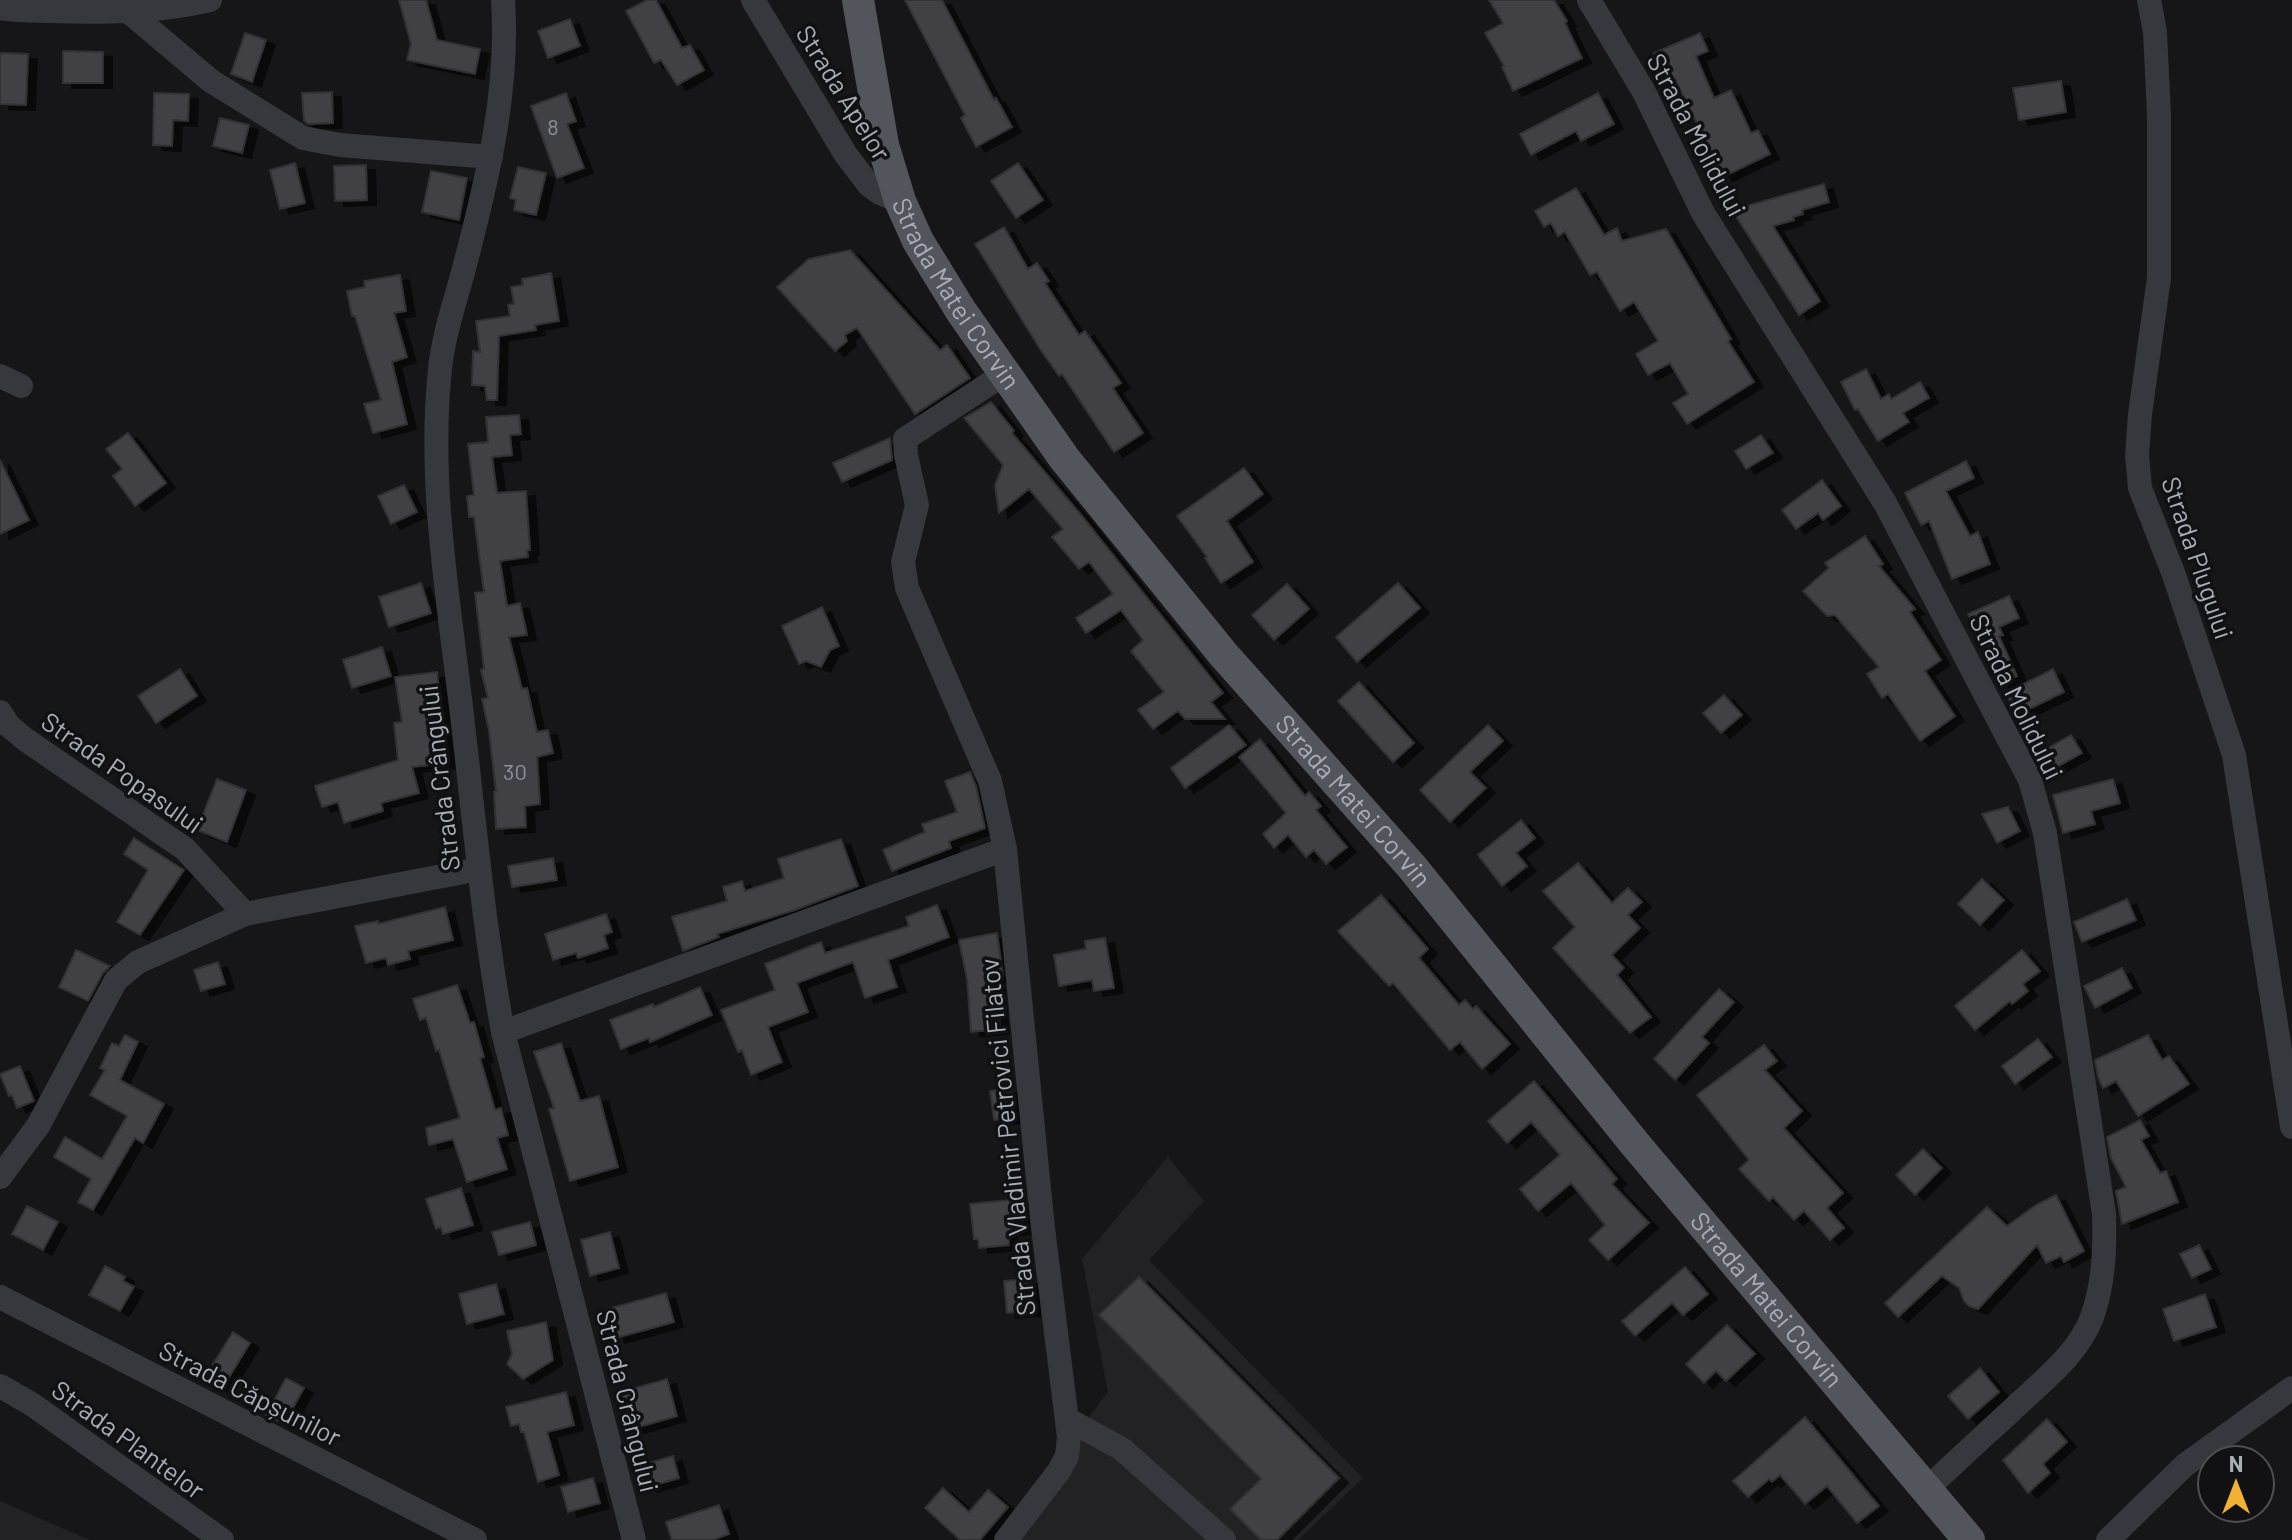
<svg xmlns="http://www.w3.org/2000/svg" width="2292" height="1540" font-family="Barlow,sans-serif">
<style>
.built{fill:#222225}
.building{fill:#404145;stroke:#303034;stroke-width:2;filter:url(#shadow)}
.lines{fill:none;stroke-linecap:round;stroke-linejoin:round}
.minor{stroke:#37383d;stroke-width:24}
.major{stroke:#53555c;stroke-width:32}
.labels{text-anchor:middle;stroke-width:7;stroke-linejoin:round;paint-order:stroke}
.number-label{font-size:22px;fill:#8e929b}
.street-label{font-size:26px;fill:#a8adb8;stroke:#111113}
</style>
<defs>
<filter id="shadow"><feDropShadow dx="9" dy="5" stdDeviation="0" flood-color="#0009"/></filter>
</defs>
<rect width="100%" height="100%" fill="#161618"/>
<g class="built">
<polygon points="1168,1157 1204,1201 1149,1260 1363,1478 1298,1540 994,1540 1108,1392 1082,1259"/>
<polygon points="0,1501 90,1540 0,1540"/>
</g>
<g class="building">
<polygon points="399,0 426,0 437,40 480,49 475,74 407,60 411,44"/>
<polygon points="647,0 656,0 682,48 690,45 704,70 677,85 661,60 654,63 626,11"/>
<polygon points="905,0 942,0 994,100 996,98 1012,127 976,147 961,118 965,115"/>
<polygon points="1489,0 1554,0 1567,21 1565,23 1582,58 1513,91 1502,67 1504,66 1485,33 1503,23"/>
<polygon points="570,19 580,46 548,58 538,31"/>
<polygon points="245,33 266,40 252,82 231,74"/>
<polygon points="1700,33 1708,51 1696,56 1714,98 1731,90 1751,133 1758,130 1770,154 1723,177 1675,79 1667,82 1654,53"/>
<polygon points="63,51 103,52 103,83 63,83"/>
<polygon points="0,53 28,54 26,105 0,104"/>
<polygon points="2061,81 2066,112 2019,120 2013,88"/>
<polygon points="332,92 333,123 308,124 304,121 302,93"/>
<polygon points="154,93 189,94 188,121 173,120 172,146 153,145"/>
<polygon points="566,93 576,121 567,124 584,168 557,178 531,106"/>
<polygon points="1598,93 1614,124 1581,141 1576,131 1531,155 1520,134"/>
<polygon points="220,118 249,125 242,153 213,146"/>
<polygon points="295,163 305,203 280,209 270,170"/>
<polygon points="1018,163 1043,200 1016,218 991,181"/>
<polygon points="366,165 367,200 335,201 334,166"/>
<polygon points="518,167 546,173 536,215 514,210 516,200 510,198"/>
<polygon points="431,171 467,178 459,220 422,212"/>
<polygon points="1824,184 1829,202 1802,210 1803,214 1793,217 1794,220 1773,226 1820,301 1799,315 1732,210"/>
<polygon points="1576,188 1604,235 1617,228 1622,241 1666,229 1731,339 1728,341 1754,382 1687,424 1673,403 1688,394 1670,363 1648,375 1636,354 1658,341 1634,302 1620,311 1597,272 1590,275 1565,232 1558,236 1551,223 1544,227 1535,211"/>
<polygon points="1004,227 1028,269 1037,263 1049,281 1045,283 1079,335 1085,331 1121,383 1113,388 1143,433 1114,452 1062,374 1059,376 1040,349 975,244"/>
<polygon points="850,250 940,350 947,345 970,378 915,414 857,328 845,335 847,341 835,351 777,287 809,259"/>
<polygon points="551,273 559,321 535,325 536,330 499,336 497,400 487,400 485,386 472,385 473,351 480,352 476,321 510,316 508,305 514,304 511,287 523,285 522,279"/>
<polygon points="400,275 406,311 394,313 407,357 392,362 407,424 373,433 364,404 381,400 355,316 352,316 347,291 365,287 364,281"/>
<polygon points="1866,369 1881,399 1889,394 1891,399 1920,382 1929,398 1903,413 1909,422 1878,441 1858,409 1855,410 1841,382"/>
<polygon points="991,402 1014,431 1012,433 1082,516 1223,693 1211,702 1225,719 1185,719 1178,711 1153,729 1138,710 1164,692 1131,651 1143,640 1121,610 1086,633 1076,618 1113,594 1089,562 1079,569 1052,537 1063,529 1029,489 999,513 995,485 1003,465 964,418"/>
<polygon points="519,415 521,434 510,435 512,455 492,457 497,493 526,491 530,550 527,550 528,557 500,561 507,606 520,603 525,625 527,635 509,637 522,689 527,688 537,732 548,730 553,753 537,757 540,804 525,806 526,827 496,829 494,792 496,792 489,731 482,699 488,698 481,670 484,669 475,593 484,592 474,517 469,517 467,496 474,495 468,444 488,442 486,417"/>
<polygon points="128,433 166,483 135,506 113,476 122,469 106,449"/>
<polygon points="1761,435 1773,453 1746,469 1735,451"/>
<polygon points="890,438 892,460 842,482 833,463"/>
<polygon points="0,460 29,520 0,534"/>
<polygon points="1966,461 1974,478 1946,491 1970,536 1978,532 1990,564 1952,579 1929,521 1921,525 1905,493"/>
<polygon points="1244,468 1263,494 1227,521 1253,562 1221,583 1205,558 1207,557 1177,516"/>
<polygon points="1822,480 1841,506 1823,520 1818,513 1796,529 1782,510"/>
<polygon points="404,485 417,512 391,524 378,496"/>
<polygon points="1865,536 1883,564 1879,566 1915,609 1910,612 1941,660 1925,671 1955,716 1920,741 1888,694 1882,698 1867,674 1879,667 1835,615 1827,616 1803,591 1829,568 1825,563"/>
<polygon points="421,583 431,613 389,627 379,597"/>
<polygon points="1398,583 1420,608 1357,662 1336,637"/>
<polygon points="1287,584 1309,609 1274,640 1252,615"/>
<polygon points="2009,596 2019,618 1999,627 2003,635 1999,636 2017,676 2000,684 1968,614"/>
<polygon points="822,607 839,646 830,650 821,667 806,661 799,664 782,626"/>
<polygon points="382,647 391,676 352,688 343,660"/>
<polygon points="180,669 197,696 156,723 138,696"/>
<polygon points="2053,669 2064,692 2017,715 2006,693"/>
<polygon points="437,672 447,763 412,767 419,793 381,803 383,811 344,823 338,802 322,807 315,786 398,760 394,723 402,722 395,677"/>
<polygon points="1359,682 1414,743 1393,762 1338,701"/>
<polygon points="1724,695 1742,715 1721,733 1703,713"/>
<polygon points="1229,725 1246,745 1185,788 1171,768"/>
<polygon points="1488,725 1503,741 1470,772 1486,788 1450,822 1420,790"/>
<polygon points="2071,735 2082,753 2046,773 2036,755"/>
<polygon points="1260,739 1305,796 1309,792 1321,806 1316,810 1347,847 1326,864 1314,850 1306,857 1288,835 1274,848 1263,834 1286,813 1239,757"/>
<polygon points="970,772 976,786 985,828 949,841 951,848 892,871 883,850 925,832 922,824 957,812 945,781"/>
<polygon points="217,779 246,790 227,842 197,830"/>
<polygon points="2113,779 2120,803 2091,811 2095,824 2063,833 2053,795"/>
<polygon points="2008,807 2020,831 1997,843 1982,814"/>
<polygon points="1521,820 1535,838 1516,853 1527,866 1502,886 1478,855"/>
<polygon points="134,838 184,870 140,935 117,922 148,870 124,854"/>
<polygon points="841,839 858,886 795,910 717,934 719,937 683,951 672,917 727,901 723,887 742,881 745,891 784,878 778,859"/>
<polygon points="553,858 557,880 512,887 508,866"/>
<polygon points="1578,863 1612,903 1628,888 1642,902 1628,915 1640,928 1612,955 1624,968 1617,975 1651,1017 1630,1033 1553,948 1575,927 1543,891"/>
<polygon points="1982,879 2004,900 1980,925 1958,904"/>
<polygon points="1381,895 1428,949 1419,958 1459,1005 1465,1000 1473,1009 1476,1006 1510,1044 1482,1069 1460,1042 1450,1050 1393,983 1389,986 1338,931"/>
<polygon points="2127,899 2136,920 2082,942 2074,922"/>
<polygon points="937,905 949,937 888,960 897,987 865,998 853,962 797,983 808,1012 768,1027 782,1062 751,1075 742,1050 738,1052 721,1010 775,990 765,964 821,942 825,953 909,926 906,917"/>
<polygon points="445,907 453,940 408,951 410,959 388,965 386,958 366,963 355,926 378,921 378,924"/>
<polygon points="606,914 612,932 604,935 608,948 578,958 576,953 553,960 545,934"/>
<polygon points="997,933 1003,976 995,977 1000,1029 971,1032 967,979 959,940"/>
<polygon points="1105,938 1114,988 1094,991 1092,980 1059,986 1054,955 1086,949 1085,941"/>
<polygon points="76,950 110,966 103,973 88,1001 59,987"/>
<polygon points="2022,950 2040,971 2023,984 2028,991 2012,1004 2010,1001 1975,1030 1955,1006"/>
<polygon points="218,962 225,984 201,991 194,970"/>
<polygon points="2122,968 2132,988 2095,1008 2084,986"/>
<polygon points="457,985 470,1023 474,1022 484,1057 480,1058 495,1110 501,1108 508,1135 497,1138 507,1169 467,1182 453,1139 429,1145 426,1128 460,1118 439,1050 436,1051 426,1018 420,1020 413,999"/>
<polygon points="700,987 712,1015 650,1042 649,1038 621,1049 610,1020 653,1004 654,1007"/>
<polygon points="1719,989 1734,1002 1702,1037 1709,1043 1675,1080 1654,1059"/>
<polygon points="125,1035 138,1042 120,1080 164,1104 143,1143 135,1138 93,1210 78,1202 91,1179 54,1157 65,1137 102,1159 127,1116 90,1095 105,1070 100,1068 112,1043 119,1046"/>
<polygon points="2148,1035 2162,1060 2169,1056 2189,1084 2138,1116 2116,1081 2103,1088 2098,1077 2095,1060"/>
<polygon points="2038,1039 2052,1057 2015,1084 2002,1066"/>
<polygon points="561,1043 580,1101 599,1096 618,1167 570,1181 549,1109 554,1108 534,1052"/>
<polygon points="1764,1045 1777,1061 1765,1070 1802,1111 1784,1128 1843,1193 1827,1208 1844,1228 1830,1240 1804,1211 1794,1220 1773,1197 1769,1201 1739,1169 1749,1160 1697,1095"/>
<polygon points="20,1066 34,1101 17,1108 12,1095 9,1096 0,1074"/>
<polygon points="1534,1081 1617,1179 1612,1184 1649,1223 1608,1260 1589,1240 1605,1225 1571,1183 1538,1211 1520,1189 1560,1155 1531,1122 1507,1143 1488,1121"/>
<polygon points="1010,1088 1014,1118 994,1120 990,1091"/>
<polygon points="2140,1120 2149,1136 2141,1140 2160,1173 2166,1171 2178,1202 2122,1224 2116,1191 2126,1187 2111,1158 2107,1137"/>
<polygon points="1923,1149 1942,1168 1915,1195 1896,1175"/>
<polygon points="461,1188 473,1225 443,1234 441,1227 436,1229 426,1199"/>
<polygon points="2056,1195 2084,1251 2064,1262 2061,1256 2046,1263 2037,1245 1978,1309 1969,1306 1964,1301 1959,1288 1942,1276 1898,1317 1885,1303 1987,1207 2007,1226 2036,1205"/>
<polygon points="1020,1199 1023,1229 1008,1231 1009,1245 979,1248 978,1239 974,1239 970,1204"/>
<polygon points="27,1206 58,1222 43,1250 12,1234"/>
<polygon points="530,1222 536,1245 499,1255 492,1232"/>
<polygon points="610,1232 619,1268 590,1276 581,1240"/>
<polygon points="2199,1245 2211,1269 2192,1278 2180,1254"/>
<polygon points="105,1266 125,1277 123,1281 134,1287 120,1311 89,1295"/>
<polygon points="1685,1267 1708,1294 1683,1315 1672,1303 1635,1336 1622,1321"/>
<polygon points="1139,1277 1339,1478 1277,1540 1261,1540 1230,1509 1261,1479 1099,1315"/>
<polygon points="1029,1279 1032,1311 1007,1313 1004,1281"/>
<polygon points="496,1284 504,1314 467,1324 459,1294"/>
<polygon points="666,1293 674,1322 616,1338 608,1309"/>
<polygon points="2205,1294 2216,1327 2174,1341 2163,1309"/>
<polygon points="546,1322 553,1360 523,1379 507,1364 512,1354 507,1331"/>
<polygon points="1727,1325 1755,1354 1726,1381 1716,1371 1704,1383 1686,1364"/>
<polygon points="233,1332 250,1343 222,1389 204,1379"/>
<polygon points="1980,1368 1999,1392 1968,1419 1948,1396"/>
<polygon points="286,1378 304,1388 284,1424 266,1415"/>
<polygon points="667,1379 677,1416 632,1429 622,1392"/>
<polygon points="566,1392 574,1425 547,1432 559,1475 538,1482 524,1432 521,1432 519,1424 511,1426 506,1407"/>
<polygon points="1805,1417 1879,1506 1857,1523 1827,1486 1805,1504 1780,1475 1772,1482 1769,1479 1748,1497 1733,1481"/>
<polygon points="2047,1419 2067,1442 2043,1464 2050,1473 2028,1493 2003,1460"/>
<polygon points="673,1456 679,1478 648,1487 642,1465"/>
<polygon points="593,1478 600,1503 568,1512 561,1487"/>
<polygon points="943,1488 969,1512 988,1490 1008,1507 980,1540 960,1540 925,1508"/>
<polygon points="719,1505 729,1534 713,1540 672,1540 666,1522"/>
</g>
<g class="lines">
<g class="minor">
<path d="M503,0C509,88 489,172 467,257C458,294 444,330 440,369C428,480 448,597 461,707C474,816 483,924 503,1032L634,1540"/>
<polyline points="753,0 846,155 869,185 880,193 900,201"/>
<path d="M1589,0L1644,92L1703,213L1885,503L2030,780L2045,833L2104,1214C2105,1250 2104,1283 2092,1317C2078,1355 2040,1383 2012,1410C1984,1436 1955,1462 1927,1489"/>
<polyline points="2149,0 2155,32 2159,115 2159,278 2140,414 2137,455 2140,488 2174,575 2234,755 2292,1127"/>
<path d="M0,8C16,11 33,10 50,11C104,13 158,12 210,0"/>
<polyline points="128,11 211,81 303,138 340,145 491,157"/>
<polyline points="1004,374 905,439 906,455 917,505 903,562 907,588 990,781 1005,849 1043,1228 1069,1437 1067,1456 1059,1471 1006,1540"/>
<polyline points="0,376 21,386"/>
<polyline points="0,712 9,726 26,740 185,849 245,914"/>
<polyline points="503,1032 1005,849"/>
<polyline points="0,1177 38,1126 116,980 138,962 245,914 479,869"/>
<polyline points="0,1297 475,1540"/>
<polyline points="0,1386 33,1405 222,1540"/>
<polyline points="1067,1419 1122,1449 1224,1540"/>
<polyline points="2108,1540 2185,1465 2292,1388"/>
</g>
<path class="major" id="s1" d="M858,0L883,145L900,201L918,241L961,311L1064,458L1223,654L1412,867L1635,1144L1969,1540"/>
</g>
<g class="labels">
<g class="number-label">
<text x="553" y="135">8</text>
<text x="515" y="780">30</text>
</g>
<g class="street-label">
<text transform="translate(843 93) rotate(58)" y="9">Strada Apelor</text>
<text transform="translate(1696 135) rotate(62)" y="9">Strada Molidului</text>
<text dy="9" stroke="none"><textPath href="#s1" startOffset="314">Strada Matei Corvin</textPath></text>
<text transform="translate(2197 558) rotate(71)" y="9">Strada Plugului</text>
<text transform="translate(2016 697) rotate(64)" y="9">Strada Molidului</text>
<text transform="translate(122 773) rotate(35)" y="9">Strada Popasului</text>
<text transform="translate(440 778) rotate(-97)" y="9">Strada Crângului</text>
<text dy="9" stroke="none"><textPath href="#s1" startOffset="960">Strada Matei Corvin</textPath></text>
<text transform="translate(1008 1137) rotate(-96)" y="9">Strada Vladimir Petrovici Filatov</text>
<text dy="9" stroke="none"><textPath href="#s1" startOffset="1608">Strada Matei Corvin</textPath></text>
<text transform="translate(250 1394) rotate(27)" y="9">Strada Căpșunilor</text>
<text transform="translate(627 1401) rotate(76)" y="9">Strada Crângului</text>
<text transform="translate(128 1440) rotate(36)" y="9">Strada Plantelor</text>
</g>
</g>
<g transform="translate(2236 1484)"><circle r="38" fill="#111113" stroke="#4d4f55" stroke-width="2"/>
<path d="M0-6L14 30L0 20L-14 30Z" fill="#f2b134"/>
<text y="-12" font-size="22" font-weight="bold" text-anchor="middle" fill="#a8adb8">N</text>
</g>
</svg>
